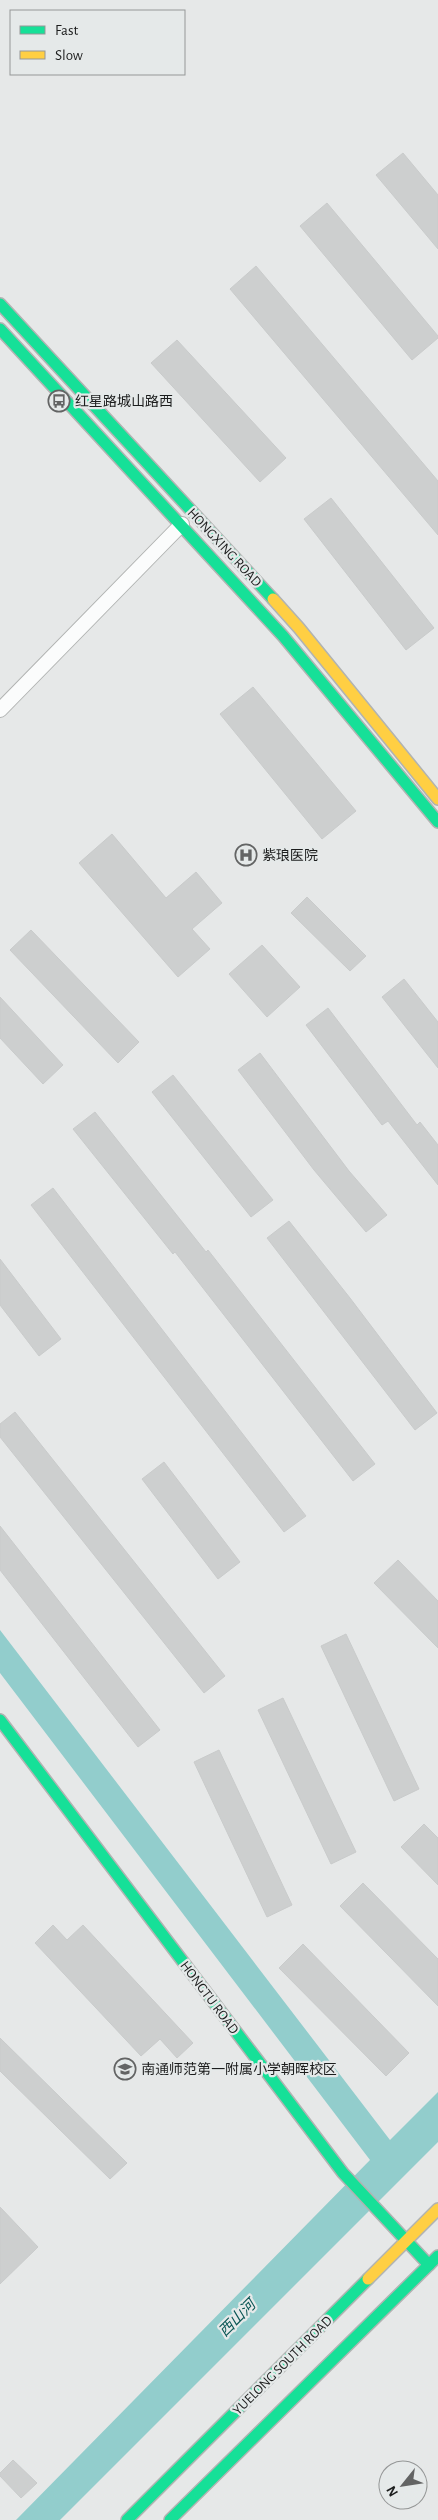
<svg xmlns="http://www.w3.org/2000/svg" width="438" height="2520" font-family="'Alegreya Sans','Noto Sans SC',sans-serif">
<style>
.water{fill:#92cdcc}
.building{fill:#cdcfcf;stroke:#c9cbcb}
.lines{fill:none;stroke-linecap:round;stroke-linejoin:round}
.street-casing{stroke:#b1b3b2;stroke-width:16}
.fast-casing{stroke:#b1b3b2;stroke-width:14}
.slow-casing{stroke:#b1b3b2;stroke-width:14}
.street{stroke:#fbfcfc;stroke-width:14}
.fast{stroke:#16e098;stroke-width:11}
.slow{stroke:#ffcf43;stroke-width:11}
.labels{text-anchor:middle;stroke-width:4.5;stroke-linejoin:round;paint-order:stroke}
.poi-label{font-size:14px;fill:#1c1d1d;stroke:#e5e9e9;text-anchor:start}
.street-label{font-size:14px;fill:#1c1d1d;stroke:#e5e9e9}
.water-label{font-size:15px;font-style:italic;fill:#095554;stroke:#e5e9e9}
</style>
<rect width="100%" height="100%" fill="#e6e8e8"/>
<polygon class="water" points="0,1630 390,2140 438,2092 438,2142 60,2520 16,2520 370,2160 0,1673"/>
<g class="building">
<polygon points="403,153 438,195 438,249 376,175"/>
<polygon points="327,203 438,336 438,338 412,360 300,226"/>
<polygon points="256,266 438,481 438,535 230,289"/>
<polygon points="177,340 286,458 260,482 151,363"/>
<polygon points="331,498 434,628 406,650 304,519"/>
<polygon points="253,687 356,811 322,839 220,714"/>
<polygon points="112,834 166,898 196,872 222,903 192,929 210,949 178,977 79,863"/>
<polygon points="307,897 366,956 350,971 291,913"/>
<polygon points="31,930 139,1042 118,1063 10,950"/>
<polygon points="262,945 300,987 267,1017 229,974"/>
<polygon points="404,979 438,1022 438,1068 382,997"/>
<polygon points="0,997 63,1065 43,1084 0,1038"/>
<polygon points="328,1008 417,1125 420,1122 438,1145 438,1185 388,1121 382,1125 306,1025"/>
<polygon points="260,1053 349,1171 387,1215 366,1232 314,1170 238,1070"/>
<polygon points="173,1075 273,1200 251,1217 152,1092"/>
<polygon points="95,1112 206,1252 208,1250 375,1464 353,1481 175,1252 173,1254 73,1129"/>
<polygon points="53,1188 306,1516 284,1532 31,1205"/>
<polygon points="289,1221 350,1298 437,1413 415,1430 267,1238"/>
<polygon points="0,1259 61,1339 39,1356 0,1305"/>
<polygon points="15,1412 225,1676 204,1693 0,1437 0,1424"/>
<polygon points="164,1462 240,1562 218,1579 142,1479"/>
<polygon points="0,1526 160,1730 138,1747 0,1570"/>
<polygon points="398,1560 438,1601 438,1648 374,1583"/>
<polygon points="346,1634 419,1789 394,1801 321,1646"/>
<polygon points="283,1698 356,1852 331,1864 258,1710"/>
<polygon points="219,1750 292,1905 267,1917 194,1762"/>
<polygon points="424,1824 438,1838 438,1885 401,1847"/>
<polygon points="363,1883 438,1959 438,2006 340,1906"/>
<polygon points="53,1925 67,1940 83,1925 193,2043 177,2058 160,2039 141,2056 35,1943"/>
<polygon points="303,1944 409,2053 386,2076 279,1968"/>
<polygon points="0,2038 127,2163 110,2179 0,2071"/>
<polygon points="0,2207 38,2247 0,2284"/>
<polygon points="13,2460 37,2483 21,2498 0,2476 0,2473"/>
</g>
<g class="lines">
<g class="street-casing">
<polyline id="street" points="0,710 182,524"/>
</g>
<g class="fast-casing">
<g id="fast">
<polyline points="0,304 273,599"/>
<polyline points="0,329 283,636 438,822"/>
<polyline points="0,1720 343,2173 429,2265"/>
<polyline points="127,2520 368,2279"/>
<polyline points="170,2520 438,2256"/>
</g>
</g>
<g class="slow-casing">
<g id="slow">
<polyline points="273,599 299,628 438,799"/>
<polyline points="368,2279 438,2209"/>
</g>
</g>
<use href="#street" class="street"/>
<use href="#fast" class="fast"/>
<use href="#slow" class="slow"/>
</g>
<defs>
<g id="bus-ring" transform="scale(1.125)"><circle r="9.5" fill="#e5e9e9" stroke="#636464" stroke-width="1.5"/><path d="M-5-6H5V4H4V6H2V4H-2V6H-4V4H-5ZM-3.5-4V0h7V-4ZM-3.5 1.2v1.5H-2V1.2ZM2 1.2v1.5H3.5V1.2Z" fill="#636464"/></g>
<g id="hospital-ring" transform="scale(1.125)"><circle r="9.5" fill="#e5e9e9" stroke="#636464" stroke-width="1.5"/><path d="M-5-5h3v3.5h4V-5h3V5h-3V1.5h-4V5h-3Z" fill="#636464"/></g>
<g id="school-ring" transform="scale(1.125)"><circle r="9.5" fill="#e5e9e9" stroke="#636464" stroke-width="1.5"/><path d="M0-5L7-2L0 1L-7-2ZM-4 1L0 2.5L4 1V4Q0 6-4 4Z" fill="#636464"/></g>
</defs>
<g fill-rule="evenodd">
<use href="#bus-ring" x="59" y="401"/>
<use href="#hospital-ring" x="246" y="855"/>
<use href="#school-ring" x="125" y="2069"/>
</g>
<g class="labels">
<g class="poi-label">
<text x="75" y="406">红星路城山路西</text>
<text x="262" y="860">紫琅医院</text>
<text x="141" y="2074">南通师范第一附属小学朝晖校区</text>
</g>
<g class="street-label">
<text transform="translate(225 547) rotate(47)" y="5">HONGXING ROAD</text>
<text transform="translate(210 1997) rotate(53)" y="5">HONGTU ROAD</text>
<text transform="translate(282 2365) rotate(-45)" y="5">YUELONG SOUTH ROAD</text>
</g>
<g class="water-label">
<text transform="translate(237 2318) rotate(-45)" y="5">西山河</text>
</g>
</g>
<rect x="10" y="10" width="175" height="65" fill="#e5e9e9" stroke="#959797"/>
<rect x="20" y="26" width="25" height="8" fill="#16e098" stroke="#959797"/>
<text x="55" y="35" font-size="15" fill="#1c1d1d">Fast</text>
<rect x="20" y="51" width="25" height="8" fill="#ffcf43" stroke="#959797"/>
<text x="55" y="60" font-size="15" fill="#1c1d1d">Slow</text>
<g transform="translate(403 2485) rotate(240)"><circle r="24" fill="#e5e9e9" stroke="#959797"/>
<path d="M0-4L9 19L0 12L-9 19Z" fill="#636464"/>
<text y="-8" font-size="14" font-weight="bold" text-anchor="middle" fill="#1c1d1d">N</text>
</g>
</svg>
